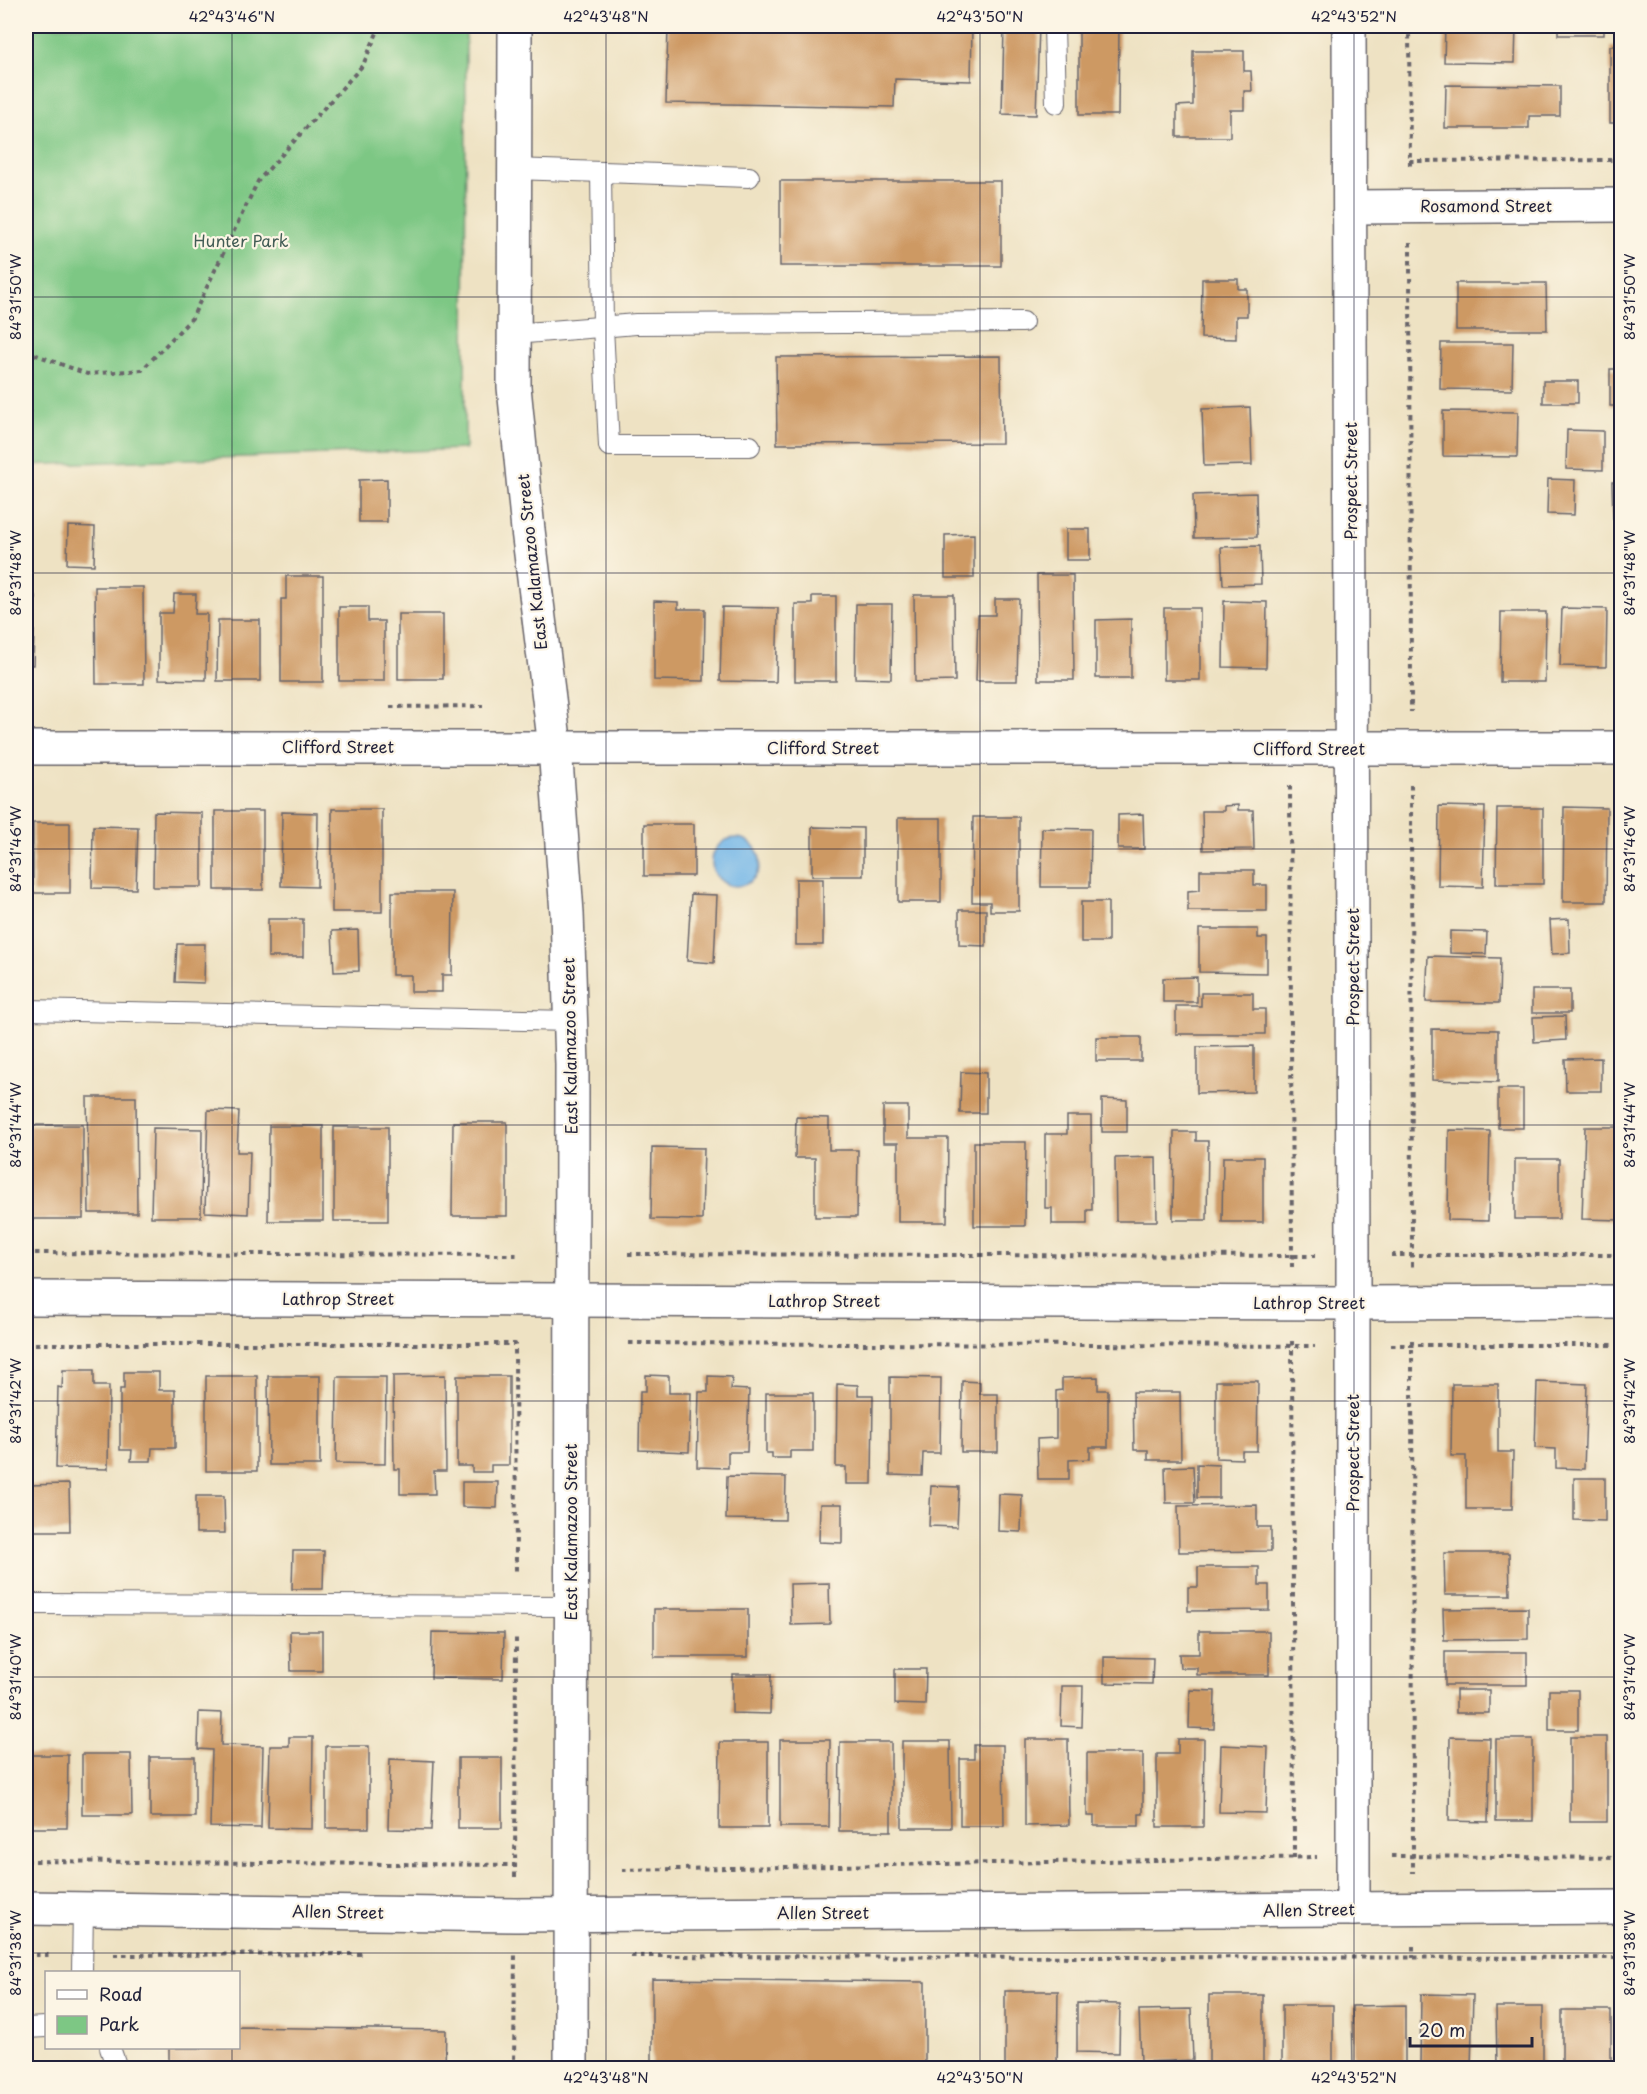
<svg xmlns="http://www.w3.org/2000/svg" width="1647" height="2094" font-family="'Playpen Sans',sans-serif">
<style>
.green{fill:#7dc784;stroke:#507460;stroke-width:1.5}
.water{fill:#72b6e8;stroke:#4a6c92;stroke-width:1.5}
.building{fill:#cd9964}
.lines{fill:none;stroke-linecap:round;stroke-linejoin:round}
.service-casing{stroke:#69656b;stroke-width:22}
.minor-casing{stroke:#69656b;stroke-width:36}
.tertiary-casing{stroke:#69656b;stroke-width:36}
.path{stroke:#69656b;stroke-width:4;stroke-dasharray:4.5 4.5;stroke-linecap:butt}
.service{stroke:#fff;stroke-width:20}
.minor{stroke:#fff;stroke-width:33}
.tertiary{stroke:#fff;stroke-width:33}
.ticks{fill:none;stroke:#22223b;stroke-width:1.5;stroke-opacity:0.45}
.labels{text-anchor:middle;stroke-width:4.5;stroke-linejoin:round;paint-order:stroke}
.street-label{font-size:16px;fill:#22223b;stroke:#fcf5e5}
.park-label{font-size:16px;fill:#425c55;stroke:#fcf5e5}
.neatline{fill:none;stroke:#22223b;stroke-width:2}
.ticks-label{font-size:15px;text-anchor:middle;fill:#22223b}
</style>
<rect width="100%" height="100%" fill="#fcf5e5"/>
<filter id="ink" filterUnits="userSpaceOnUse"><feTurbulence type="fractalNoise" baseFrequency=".0167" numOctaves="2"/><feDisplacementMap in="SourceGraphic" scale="12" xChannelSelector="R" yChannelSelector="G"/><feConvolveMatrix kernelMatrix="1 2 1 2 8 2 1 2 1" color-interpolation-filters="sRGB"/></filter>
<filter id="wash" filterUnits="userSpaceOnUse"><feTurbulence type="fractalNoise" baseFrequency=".008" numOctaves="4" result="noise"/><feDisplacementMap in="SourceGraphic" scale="24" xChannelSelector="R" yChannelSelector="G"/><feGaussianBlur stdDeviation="1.35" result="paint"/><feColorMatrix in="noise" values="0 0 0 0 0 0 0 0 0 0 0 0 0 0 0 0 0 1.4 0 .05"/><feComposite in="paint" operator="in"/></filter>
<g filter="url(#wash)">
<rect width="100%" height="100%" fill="#eee2c3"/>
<polygon class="green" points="26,26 466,26 465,449 26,465"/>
<circle class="water" cx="736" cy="862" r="24"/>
<g id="blocks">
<g class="building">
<polygon points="668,26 972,26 971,81 895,79 894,107 666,103"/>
<polygon points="1004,26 1039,26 1036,115 1002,114"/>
<polygon points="1079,26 1119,26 1118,115 1079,115"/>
<polygon points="1445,26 1516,26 1515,63 1444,62"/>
<rect x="1558" y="26" width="46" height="9"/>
<rect x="1610" y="46" width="12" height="77"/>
<polygon points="1193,51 1244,51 1244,71 1251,71 1252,91 1244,91 1244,110 1230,110 1230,137 1177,137 1177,106 1193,105"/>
<polygon points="1446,85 1560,86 1560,116 1529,116 1529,128 1445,128"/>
<rect x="780" y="181" width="221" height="85"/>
<polygon points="1202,279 1238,279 1238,289 1247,289 1247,316 1236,316 1236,339 1201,338"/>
<polygon points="1456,283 1546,283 1547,330 1456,330"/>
<rect x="1619" y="290" width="3" height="51"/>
<polygon points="1441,343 1513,343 1512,390 1440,389"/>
<polygon points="1001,356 1002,443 777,444 776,357"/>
<polygon points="26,367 30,367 31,428 26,428"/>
<rect x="1610" y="369" width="12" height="37"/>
<rect x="1543" y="381" width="35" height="22"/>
<polygon points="1250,407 1252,465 1204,466 1202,409"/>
<polygon points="1443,411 1518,412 1517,457 1443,456"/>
<polygon points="1567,430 1603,431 1603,470 1566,469"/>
<polygon points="387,479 387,522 359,522 359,480"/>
<polygon points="1548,479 1575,480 1574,515 1547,514"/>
<polygon points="1612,482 1622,482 1622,519 1613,519"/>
<polygon points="1256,493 1257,537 1194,538 1193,495"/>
<polygon points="68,526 95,527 94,565 67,564"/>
<rect x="1066" y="529" width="24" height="31"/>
<polygon points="974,534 974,578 945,578 945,535"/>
<polygon points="1260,546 1261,584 1223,585 1221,547"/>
<polygon points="1037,575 1073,575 1074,680 1038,680"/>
<polygon points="286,576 323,576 323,682 281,682 281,599 286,599"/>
<polygon points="95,587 143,587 144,684 96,684"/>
<polygon points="174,594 196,594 195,614 207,614 206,680 159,679 159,613 173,613"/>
<polygon points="26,595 35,596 33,665 26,665"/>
<polygon points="914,595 954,595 955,681 915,682"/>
<polygon points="812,596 836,596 836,681 795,681 795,604 812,604"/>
<polygon points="995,599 1019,599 1017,681 976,681 978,615 995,615"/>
<polygon points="654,601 678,602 678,609 705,609 704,681 654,680"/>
<polygon points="1224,601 1267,602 1266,668 1223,667"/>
<polygon points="856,604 892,604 891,679 855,678"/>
<polygon points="339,607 368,607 368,621 384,621 384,681 339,681"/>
<polygon points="722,607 778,608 776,682 720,681"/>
<rect x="1164" y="608" width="36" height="72"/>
<polygon points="1562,608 1607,609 1606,667 1560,666"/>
<polygon points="1501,612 1546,612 1545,682 1500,682"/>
<rect x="398" y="614" width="45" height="65"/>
<polygon points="1131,619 1131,678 1096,678 1096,620"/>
<polygon points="218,620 260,620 260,681 217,681"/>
<polygon points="1238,805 1238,810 1253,810 1254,849 1203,850 1202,811 1224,811 1224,806"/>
<polygon points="1439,806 1485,807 1483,887 1438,886"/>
<polygon points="1564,807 1607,808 1606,902 1563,902"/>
<polygon points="1497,808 1543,808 1543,884 1496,884"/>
<rect x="332" y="809" width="50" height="103"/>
<rect x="215" y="811" width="48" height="79"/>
<polygon points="154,812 202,813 202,887 153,887"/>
<polygon points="282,812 318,813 317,887 281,886"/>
<polygon points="1143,814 1144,849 1118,849 1118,815"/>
<polygon points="973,817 1019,817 1019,911 990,911 990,902 972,902"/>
<rect x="898" y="818" width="43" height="84"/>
<rect x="33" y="823" width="37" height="70"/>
<rect x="644" y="824" width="50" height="52"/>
<polygon points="93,826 138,827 136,889 92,888"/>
<polygon points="812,827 863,828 863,876 812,876"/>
<polygon points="1042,828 1091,829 1090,887 1041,887"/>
<polygon points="1200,870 1254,870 1254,885 1267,885 1267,911 1188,911 1188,891 1200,890"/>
<rect x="796" y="879" width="27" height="66"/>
<polygon points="392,892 453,892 452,975 442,975 442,992 411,992 411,975 392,975"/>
<polygon points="691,894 717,895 714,963 687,961"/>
<rect x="1081" y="902" width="27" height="40"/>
<polygon points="959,910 986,910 986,946 959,945"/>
<rect x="268" y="919" width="35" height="38"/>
<polygon points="1569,919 1570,953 1552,954 1550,920"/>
<polygon points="1199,929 1258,929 1258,938 1267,938 1267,973 1199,972"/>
<polygon points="358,930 359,971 334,972 332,931"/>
<polygon points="1450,931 1487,932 1486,954 1450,953"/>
<polygon points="177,944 205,944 204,983 175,982"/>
<polygon points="1428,956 1500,958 1499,1003 1426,1002"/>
<polygon points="1197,977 1197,1002 1163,1002 1163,978"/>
<rect x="1532" y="990" width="38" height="23"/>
<polygon points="1201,993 1253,993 1253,1009 1265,1009 1265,1034 1176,1034 1176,1006 1201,1006"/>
<polygon points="1565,1016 1566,1040 1534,1042 1533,1017"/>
<polygon points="1432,1029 1498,1030 1498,1082 1432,1080"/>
<rect x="1096" y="1037" width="45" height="24"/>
<polygon points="1254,1046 1254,1092 1197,1093 1197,1047"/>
<polygon points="1601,1058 1601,1091 1566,1091 1565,1059"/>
<polygon points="961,1072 986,1073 986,1113 960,1113"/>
<rect x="1498" y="1089" width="25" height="39"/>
<polygon points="87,1097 136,1097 137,1213 89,1213"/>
<polygon points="1102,1099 1127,1100 1127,1132 1102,1132"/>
<polygon points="883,1106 908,1106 908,1138 948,1138 947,1222 898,1222 898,1143 883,1143"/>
<polygon points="208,1110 239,1111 237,1152 250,1152 248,1214 205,1212"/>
<polygon points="1067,1116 1091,1116 1092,1210 1087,1210 1087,1224 1052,1224 1052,1208 1045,1208 1045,1134 1067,1134"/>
<polygon points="796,1117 829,1118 829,1150 858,1150 857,1217 815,1217 815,1158 795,1158"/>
<polygon points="453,1122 507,1122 507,1216 452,1216"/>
<polygon points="29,1125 83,1125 83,1219 28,1219"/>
<polygon points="269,1126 323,1126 323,1221 268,1221"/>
<rect x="334" y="1127" width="54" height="94"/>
<polygon points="1585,1127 1622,1127 1622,1220 1582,1219"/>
<polygon points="153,1128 202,1129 201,1217 151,1217"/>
<polygon points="1449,1130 1490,1131 1488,1221 1448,1220"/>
<polygon points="1174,1132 1196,1132 1196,1141 1208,1141 1207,1220 1173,1220"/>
<polygon points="974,1142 1026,1142 1025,1226 974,1226"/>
<polygon points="652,1147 704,1148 702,1220 651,1219"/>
<polygon points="1156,1157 1157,1221 1116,1221 1115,1158"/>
<polygon points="1223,1157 1263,1157 1263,1222 1222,1222"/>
<rect x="1515" y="1159" width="44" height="60"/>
<polygon points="63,1370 94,1370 94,1386 109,1386 108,1469 56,1468 58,1387 62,1388"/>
<polygon points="124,1372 159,1372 159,1390 175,1390 175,1448 152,1448 151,1461 131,1461 132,1450 120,1450 120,1389 124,1389"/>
<polygon points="445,1375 446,1471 434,1471 435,1494 400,1494 400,1469 394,1469 393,1376"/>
<polygon points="646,1375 669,1376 669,1393 691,1393 689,1452 639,1450 640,1391 646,1391"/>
<rect x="206" y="1376" width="51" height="95"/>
<polygon points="268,1376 320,1376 320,1465 269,1465"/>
<polygon points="457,1376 509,1376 509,1465 491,1465 491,1472 472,1472 472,1466 457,1466"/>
<polygon points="708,1376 732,1377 731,1389 749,1390 747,1452 728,1452 728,1468 697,1467 699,1392 708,1392"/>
<polygon points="337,1377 386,1377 385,1464 336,1463"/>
<polygon points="890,1377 941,1378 940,1453 923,1453 922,1476 890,1475"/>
<polygon points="1098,1377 1098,1390 1108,1390 1108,1447 1090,1447 1090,1459 1069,1460 1069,1479 1038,1479 1037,1439 1056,1438 1056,1391 1062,1390 1062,1378"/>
<polygon points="962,1381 980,1382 980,1394 998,1394 998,1452 961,1452"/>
<polygon points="1216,1381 1258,1381 1257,1451 1242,1451 1242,1459 1216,1458"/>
<polygon points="1537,1382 1587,1384 1584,1469 1556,1468 1556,1449 1535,1448"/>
<polygon points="837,1384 858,1385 858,1395 873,1395 872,1484 846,1484 846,1467 836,1467"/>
<polygon points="1452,1384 1498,1384 1498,1452 1513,1452 1512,1509 1466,1509 1466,1456 1451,1456"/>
<polygon points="1133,1392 1180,1392 1181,1460 1148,1460 1148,1450 1134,1450"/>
<polygon points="766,1393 813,1393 813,1451 790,1451 790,1458 772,1458 772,1453 766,1453"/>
<polygon points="1622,1396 1622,1465 1619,1465 1618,1397"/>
<polygon points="1197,1464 1219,1465 1219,1498 1197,1498"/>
<polygon points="1193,1466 1195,1503 1166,1503 1165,1467"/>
<polygon points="727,1476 786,1477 785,1520 726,1519"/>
<polygon points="1574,1478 1605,1478 1605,1521 1574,1520"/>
<polygon points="462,1482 498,1482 497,1508 462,1507"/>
<polygon points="69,1484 70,1531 26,1531 26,1485"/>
<polygon points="931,1486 959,1487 957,1527 929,1526"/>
<polygon points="999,1494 1022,1495 1021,1532 998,1531"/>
<polygon points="196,1496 224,1496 225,1533 196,1533"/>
<polygon points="820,1504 842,1504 842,1543 819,1542"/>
<polygon points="1257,1505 1257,1527 1271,1527 1271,1551 1179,1552 1178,1506"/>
<polygon points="293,1551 324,1551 323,1589 292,1589"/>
<polygon points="1444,1553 1509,1553 1510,1595 1445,1595"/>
<polygon points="1198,1567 1259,1567 1259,1585 1269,1585 1269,1610 1188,1611 1188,1587 1198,1587"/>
<polygon points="829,1583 830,1624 791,1625 790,1584"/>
<polygon points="1528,1608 1528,1639 1444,1640 1443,1609"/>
<rect x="654" y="1609" width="94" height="48"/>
<polygon points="290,1631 322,1631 322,1671 291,1671"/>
<polygon points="1199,1631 1269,1631 1269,1675 1197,1675 1197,1668 1180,1668 1179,1654 1199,1654"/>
<polygon points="432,1632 504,1633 503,1679 431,1678"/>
<rect x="1445" y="1652" width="82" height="33"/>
<polygon points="1104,1657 1153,1658 1152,1684 1104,1683"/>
<polygon points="895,1669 926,1669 925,1705 895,1704"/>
<polygon points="732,1674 771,1674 770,1714 732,1713"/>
<polygon points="1062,1686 1083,1686 1082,1727 1061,1726"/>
<polygon points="1190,1690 1215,1691 1214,1729 1189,1728"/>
<rect x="1456" y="1690" width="33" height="23"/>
<rect x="1549" y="1690" width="29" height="40"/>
<polygon points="199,1712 222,1713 221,1745 263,1746 261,1828 210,1827 212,1750 198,1749"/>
<polygon points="289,1737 313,1737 312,1829 268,1828 270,1746 289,1746"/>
<polygon points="1450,1737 1490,1738 1488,1822 1449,1821"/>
<rect x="1570" y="1737" width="37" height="85"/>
<polygon points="1025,1739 1068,1739 1069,1825 1025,1826"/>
<polygon points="1178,1739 1204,1739 1203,1827 1157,1827 1157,1754 1178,1754"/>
<rect x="1496" y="1739" width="37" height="82"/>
<polygon points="780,1740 830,1740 829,1827 780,1827"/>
<polygon points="902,1741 950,1741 951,1828 902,1828"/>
<polygon points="720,1742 768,1742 768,1828 719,1828"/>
<polygon points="840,1742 891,1742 891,1831 839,1831"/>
<polygon points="974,1745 1003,1745 1004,1826 960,1826 960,1759 974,1759"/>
<polygon points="1221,1745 1268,1747 1266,1813 1219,1812"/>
<rect x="326" y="1746" width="43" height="82"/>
<polygon points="1087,1753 1143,1753 1143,1814 1139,1814 1139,1826 1094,1826 1094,1816 1087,1816"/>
<polygon points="82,1754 131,1754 132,1815 82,1815"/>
<polygon points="26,1755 68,1755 67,1828 26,1828"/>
<rect x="150" y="1757" width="45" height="60"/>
<rect x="458" y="1758" width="44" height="70"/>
<polygon points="390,1759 434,1761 431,1830 388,1829"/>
<polygon points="652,1979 925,1982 925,2068 652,2068"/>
<polygon points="1005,1991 1058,1991 1057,2068 1005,2068"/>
<polygon points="1421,1994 1473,1995 1471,2067 1420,2066"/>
<rect x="1209" y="1995" width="54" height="73"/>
<polygon points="1077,2003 1120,2004 1119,2053 1077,2052"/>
<rect x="1282" y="2005" width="51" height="58"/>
<polygon points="1405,2005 1405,2065 1353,2066 1352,2006"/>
<polygon points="1496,2007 1543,2007 1543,2066 1497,2066"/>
<polygon points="1191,2009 1193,2060 1141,2062 1139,2010"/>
<rect x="1619" y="2009" width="3" height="59"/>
<rect x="1562" y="2010" width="49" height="58"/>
<polygon points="238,2027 446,2030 445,2068 169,2068 169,2048 238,2048"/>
</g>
</g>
</g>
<g filter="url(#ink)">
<use href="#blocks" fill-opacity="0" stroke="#69656b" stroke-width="1.5"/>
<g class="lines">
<g class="service-casing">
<g id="service">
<polyline points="1054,26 1056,103"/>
<polyline points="514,169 749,177"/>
<polyline points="601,172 603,327 609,446 750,446"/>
<polyline points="514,334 636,324 1023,322"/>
<polyline points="26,1010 571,1021"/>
<polyline points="26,1604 570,1606"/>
<polyline points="82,1972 83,1908"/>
<polyline points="26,2028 46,2027"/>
<polyline points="110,2048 117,2068"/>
</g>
</g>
<g class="minor-casing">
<g id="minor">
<polyline points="1349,26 1353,1256 1353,1909"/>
<polyline points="1351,207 1622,205"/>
<polyline points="26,748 1622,748"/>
<polyline points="26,1298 1353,1303 1622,1302"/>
<polyline points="26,1908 515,1915 1622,1907"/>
</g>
</g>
<g class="tertiary-casing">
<polyline id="tertiary" points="515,26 514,387 528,530 555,747 567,913 572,1065 571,2068"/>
</g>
<g class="path">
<polyline points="1409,26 1410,169"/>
<polyline points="1409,161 1622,160"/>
<polyline points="1410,242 1411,712"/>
<polyline points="26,351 87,374 142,370 192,318 258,181 363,65 380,26"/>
<polyline points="390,707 483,706"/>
<polyline points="1411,785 1412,1267"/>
<polyline points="1290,786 1292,1267"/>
<polyline points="26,1253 518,1255"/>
<polyline points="628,1254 1315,1256"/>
<polyline points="1391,1255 1622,1255"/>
<polyline points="1412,1340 1413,1873"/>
<polyline points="1292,1341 1294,1858"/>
<polyline points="629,1343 1315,1346"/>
<polyline points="26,1344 515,1344 516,1574"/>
<polyline points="1391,1345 1622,1345"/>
<polyline points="1391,1856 1622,1858"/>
<polyline points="26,1861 515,1865"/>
<polyline points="622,1870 1317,1857"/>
<polyline points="515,1877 516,1636"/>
<polyline points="1413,1946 1413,1958"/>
<polyline points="26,1955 52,1955"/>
<polyline points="114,1955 364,1954"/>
<polyline points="631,1956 1622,1958"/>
<polyline points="514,2068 515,1951"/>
</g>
<use href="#service" class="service"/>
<use href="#minor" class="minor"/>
<use href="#tertiary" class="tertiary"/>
</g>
</g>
<path class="ticks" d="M232,26V1972M606,26V2068M980,26V2068M1354,26V2068M26,297H1622M26,573H1622M26,849H1622M26,1125H1622M26,1401H1622M26,1677H1622M26,1953H1622M232,2048V2068"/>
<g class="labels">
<g class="street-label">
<text x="1486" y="212">Rosamond Street</text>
<text transform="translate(1351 481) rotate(-90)" y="6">Prospect Street</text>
<text transform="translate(532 562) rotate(-96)" y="6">East Kalamazoo Street</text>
<text x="338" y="753">Clifford Street</text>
<text x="823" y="754">Clifford Street</text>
<text x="1309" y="755">Clifford Street</text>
<text transform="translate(1353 967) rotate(-90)" y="6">Prospect Street</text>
<text transform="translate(570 1046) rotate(-91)" y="6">East Kalamazoo Street</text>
<text x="338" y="1305">Lathrop Street</text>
<text x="824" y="1307">Lathrop Street</text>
<text x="1309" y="1309">Lathrop Street</text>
<text transform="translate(1353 1453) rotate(-90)" y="6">Prospect Street</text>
<text transform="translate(571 1532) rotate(-90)" y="6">East Kalamazoo Street</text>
<text transform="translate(1309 1910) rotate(-1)" y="6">Allen Street</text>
<text transform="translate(338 1912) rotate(1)" y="6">Allen Street</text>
<text x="823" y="1919">Allen Street</text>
</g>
<g class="park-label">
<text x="241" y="247">Hunter Park</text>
</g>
</g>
<rect width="1647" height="2094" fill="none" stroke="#fcf5e5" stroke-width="66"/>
<rect x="45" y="1971" width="195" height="78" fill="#fcf5e5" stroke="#a5a1a1" stroke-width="1.5"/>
<rect x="57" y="1990" width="30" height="9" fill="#ffffff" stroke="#a5a1a1" stroke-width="1.5"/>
<text x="99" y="2001" font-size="18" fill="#22223b">Road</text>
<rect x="57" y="2016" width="30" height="18" fill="#7dc784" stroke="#a5a1a1" stroke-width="1.5"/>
<text x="99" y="2031" font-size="18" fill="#22223b">Park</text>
<path d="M1410 2037v9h122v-9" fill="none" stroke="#22223b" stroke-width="3"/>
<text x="1419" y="2037" font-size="18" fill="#22223b" stroke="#fcf5e5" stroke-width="4.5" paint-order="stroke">20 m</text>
<rect x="33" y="33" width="1581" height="2028" class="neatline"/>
<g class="ticks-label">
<text x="232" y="22">42°43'46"N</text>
<text x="606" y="22">42°43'48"N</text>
<text x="980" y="22">42°43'50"N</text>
<text x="1354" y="22">42°43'52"N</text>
<text transform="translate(1630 297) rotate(-90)" y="5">84°31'50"W</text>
<text transform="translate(16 297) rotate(-90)" y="5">84°31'50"W</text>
<text transform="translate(1630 573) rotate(-90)" y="5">84°31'48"W</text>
<text transform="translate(16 573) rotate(-90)" y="5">84°31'48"W</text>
<text transform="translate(16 849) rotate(-90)" y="5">84°31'46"W</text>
<text transform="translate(1630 849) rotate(-90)" y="5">84°31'46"W</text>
<text transform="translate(1630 1125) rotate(-90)" y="5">84°31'44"W</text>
<text transform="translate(16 1125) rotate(-90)" y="5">84°31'44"W</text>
<text transform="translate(1630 1401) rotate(-90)" y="5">84°31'42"W</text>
<text transform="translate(16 1401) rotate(-90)" y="5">84°31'42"W</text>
<text transform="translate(1630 1677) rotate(-90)" y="5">84°31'40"W</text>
<text transform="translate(16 1677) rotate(-90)" y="5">84°31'40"W</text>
<text transform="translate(1630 1953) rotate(-90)" y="5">84°31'38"W</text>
<text transform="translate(16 1953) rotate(-90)" y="5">84°31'38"W</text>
<text x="606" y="2083">42°43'48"N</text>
<text x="980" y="2083">42°43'50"N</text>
<text x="1354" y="2083">42°43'52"N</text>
</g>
</svg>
